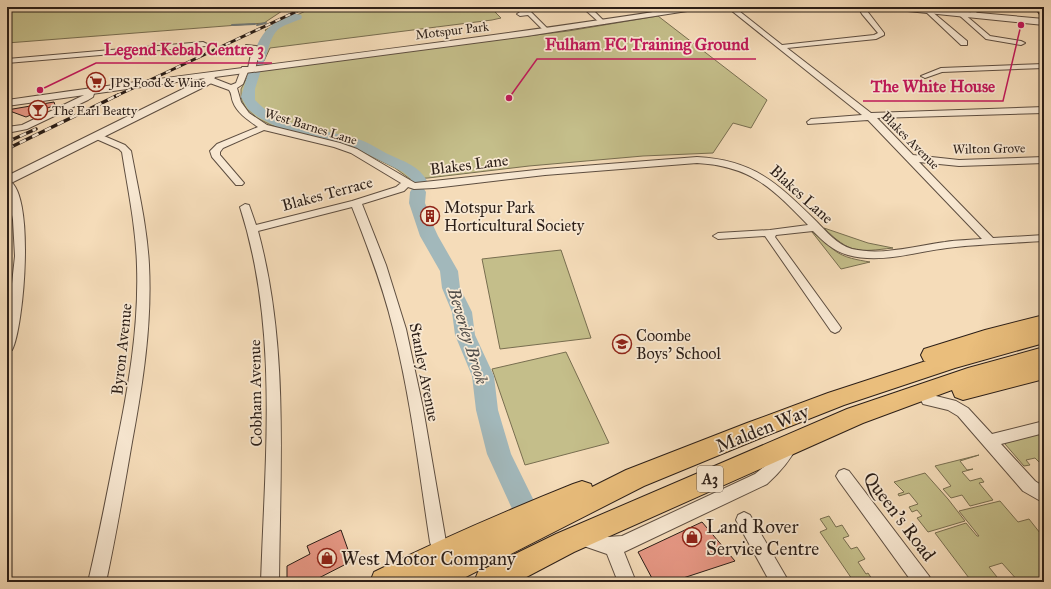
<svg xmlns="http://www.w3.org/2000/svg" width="1051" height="589" font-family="'IM FELL Great Primer',serif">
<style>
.green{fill:#c4be8a;stroke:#786e50}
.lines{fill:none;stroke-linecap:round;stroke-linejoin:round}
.stream{stroke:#727a79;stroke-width:2}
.river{fill:#a2b8bb;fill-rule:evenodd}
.building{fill:#e69784;stroke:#2b1e17}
.minor-casing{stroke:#5e4e40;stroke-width:2}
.tertiary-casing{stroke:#5e4e40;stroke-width:2}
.primary-casing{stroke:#2b1e17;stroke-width:2}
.trunk-casing{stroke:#2b1e17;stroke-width:2}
.minor{fill:#f8e8d2;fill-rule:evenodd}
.tertiary{fill:#f8e8d2;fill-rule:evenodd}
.primary{fill:#eabe7c;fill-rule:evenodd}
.trunk{fill:#eabe7c;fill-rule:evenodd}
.rail-far1-casing{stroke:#2b1e17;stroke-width:3}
.rail-casing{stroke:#2b1e17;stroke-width:3.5}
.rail-far1{stroke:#f8e8d2;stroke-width:2;stroke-dasharray:5.5;stroke-linecap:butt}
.rail{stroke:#f8e8d2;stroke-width:2.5;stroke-dasharray:7;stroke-linecap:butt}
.labels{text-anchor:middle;stroke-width:3.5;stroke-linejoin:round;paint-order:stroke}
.far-street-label{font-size:13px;fill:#2b1e17;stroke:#f8e8d2}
.far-poi-label{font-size:13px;fill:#2b1e17;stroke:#f8e8d2;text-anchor:start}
.shield{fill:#f8e8d2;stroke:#685b4f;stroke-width:1}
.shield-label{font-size:15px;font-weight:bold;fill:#2b1e17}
.street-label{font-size:16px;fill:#2b1e17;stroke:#f8e8d2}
.poi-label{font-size:16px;fill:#2b1e17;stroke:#f8e8d2;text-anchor:start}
.water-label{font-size:17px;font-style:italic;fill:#4f4c48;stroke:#f8e8d2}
.near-street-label{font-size:19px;fill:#2b1e17;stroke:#f8e8d2}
.near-poi-label{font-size:19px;fill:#2b1e17;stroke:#f8e8d2;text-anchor:start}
.leader{fill:none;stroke:#c2185b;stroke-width:1.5}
.callout-dot{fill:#c2185b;stroke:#f8e8d2;stroke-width:1.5}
.callout-label{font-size:17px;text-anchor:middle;font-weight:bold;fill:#c2185b;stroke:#f8e8d2;stroke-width:3.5;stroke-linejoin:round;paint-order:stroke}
</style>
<rect width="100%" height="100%" fill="#f5dcb9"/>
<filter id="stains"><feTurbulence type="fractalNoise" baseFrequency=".005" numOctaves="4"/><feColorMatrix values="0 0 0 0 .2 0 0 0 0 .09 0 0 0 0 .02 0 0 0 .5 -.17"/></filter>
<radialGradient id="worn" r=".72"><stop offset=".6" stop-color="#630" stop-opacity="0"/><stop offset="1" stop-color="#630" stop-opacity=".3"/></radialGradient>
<g class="green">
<polygon points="7,7 288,7 264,23 7,43"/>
<polygon points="314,7 517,7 495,12 501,18 492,20 270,48 264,61 256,62 256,57 268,34 265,30"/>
<polygon points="658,16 767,100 751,128 733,123 713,153 643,156 529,166 428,178 410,179 395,168 357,149 342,143 289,131 271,125 257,118 246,108 242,101 241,95 241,89 251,70 568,31"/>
<path d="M824,228L868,243L893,248C858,252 850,254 824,228Z"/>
<path d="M812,232C821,237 826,244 834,250C844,258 858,260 870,262L841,269Z"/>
<polygon points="561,250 591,338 500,349 482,259"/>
<polygon points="566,352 609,443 525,465 492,369"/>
<polygon points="1044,432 1044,462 1040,463 1035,458 1026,460 1030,465 1024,466 1005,444 1005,443"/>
<polygon points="979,455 960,461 967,470 973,469 962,472 970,481 981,478 984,482 979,483 993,500 970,506 962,495 951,498 943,489 951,486 935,466"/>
<polygon points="925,473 948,499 965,521 928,532 917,518 922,516 917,510 912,512 909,507 918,504 909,493 899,496 898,494 904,492 894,482"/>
<polygon points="1000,501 1018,522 1029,519 1044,538 1044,582 1019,582 1002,563 989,567 1001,582 972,582 935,533 966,523 977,536 979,536 959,511"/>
<polygon points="829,516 836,527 842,525 849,536 843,538 851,549 857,547 865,559 858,562 866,574 868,573 874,582 854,582 820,532 827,529 820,519"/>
</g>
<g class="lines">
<g class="stream">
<polyline points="272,7 283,9"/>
<polyline points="232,25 255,24"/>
<polyline points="257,25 266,23"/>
<polyline points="273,25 277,26"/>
</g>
<g class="river">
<path d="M291,13L301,15L302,17L301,19C294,22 286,24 280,28C267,37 268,62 260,68L261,70L255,89V100C281,129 322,128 357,139C369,142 379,150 390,155C405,162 419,166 427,181L424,184L419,186L414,184L410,178L403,172L349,145L281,129L258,117L248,109L241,97L249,70L252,67L251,65C257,42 263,26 287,17V14Z"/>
<polygon points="418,187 424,189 426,192 425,203 432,223 438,236 458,271 460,288 472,312 475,335 494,376 498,410 511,454 536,505 532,513 523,517 514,513 487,454 476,410 472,376 455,335 452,312 442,288 440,271 420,236 409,203 410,192 412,189"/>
</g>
</g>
<g class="building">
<polygon points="54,102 55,105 26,117 7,110"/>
<polygon points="434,209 437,223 427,224 424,210"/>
<polygon points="702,522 735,561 671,582 654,582 638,552"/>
<polygon points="341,530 352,561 311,582 287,582 287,566 310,554 307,546"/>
</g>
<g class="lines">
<g class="minor-casing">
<g id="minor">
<polygon points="582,7 590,7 605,22 605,24 601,24"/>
<polygon points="644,7 651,7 661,14 656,15"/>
<path d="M727,7H734L782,45L874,35L878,33L862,14L858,7H864L884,33V35L876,39L787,48L871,113L1044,107V113L877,118L913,155L959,160L1044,157V163L959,166L919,162L993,238L1044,235V241C1012,243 979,244 947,248C915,252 880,264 848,255C833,251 823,241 813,231L776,235L775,237L839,325L841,328L839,331L835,333L831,331L765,236L718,239L713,236L718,233L770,230L808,225C772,188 751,166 697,163L545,175L434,188L414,189L408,187L404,191L362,204L386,265L406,329L423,408L446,542L449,552L447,558L441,560L435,558L430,542C419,471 411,398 393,328C383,287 368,247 352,207L258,231C289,345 280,465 279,582H261C265,457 279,328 240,207L245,204L249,205L256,225L352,201L396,187L401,183L351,153L334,147L264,130L223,148L220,152V155L244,183L242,185H236L212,157L210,151L217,144L258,127C248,120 237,113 233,102C231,97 232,94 229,90L207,82V78H213L231,85L236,83L242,67H248L249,69L243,84L237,88L241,102L249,113L267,125L340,143L357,149L415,183L545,169L697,157C754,160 777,183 816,221C826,231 837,245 852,249C882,256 916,246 945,242C957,240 970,240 982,239L868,120L808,124L807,122L811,119L862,115Z"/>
<polygon points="967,7 973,7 978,15 977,16 973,16"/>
<polygon points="926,10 930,10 967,41 967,45 961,45 926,12"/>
<polygon points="530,11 549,30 549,32 545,32 528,15 520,16 517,14 520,12"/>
<polygon points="959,13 963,13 990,36 1021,41 1025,43 1021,45 986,39 959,15"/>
<polygon points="203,42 207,44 206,46 7,63 7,59"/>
<polygon points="246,45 256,46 260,48 255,70 252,70 248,68 252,50 246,49"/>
<polygon points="1044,64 1044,68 942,72 925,78 921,76 941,68"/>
<polygon points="88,88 91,88 95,90 93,97 88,100 27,129 7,133 7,127 22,125 82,96 86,94"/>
<path d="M97,133L125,145L131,151C138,189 147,226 149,265C152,324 143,383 132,442C124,489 116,535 106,582H88C99,536 108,489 117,443C129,384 139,326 137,266C136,227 128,190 122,152L119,149L94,138L93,136L94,134Z"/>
<path d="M7,180C36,187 24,328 12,350L7,352V317L11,293L15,256L13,220L7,190Z"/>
<polygon points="928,394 956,401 968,408 992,434 1044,421 1044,433 1001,444 1035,481 1044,487 1044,503 1023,491 958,416 948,410 923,404 921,400 923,396"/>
<path d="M790,440L795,442L797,446C790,461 779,473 767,484L624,552L636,582H618L607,554L575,543L573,537L575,531L581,529L607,537L622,536L755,474L770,462L785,442Z"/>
<polygon points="844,469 849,471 929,576 932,582 912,582 839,481 836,476 839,471"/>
<polygon points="744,512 750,515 789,582 770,582 736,520 738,515"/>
</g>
</g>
<g class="tertiary-casing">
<g id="tertiary">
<path d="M685,7H704L700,9L527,36L215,77L213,82L208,85L7,185V176L205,78L7,106V100C233,67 459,43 685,7Z"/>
<polygon points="884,7 913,7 1044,19 1044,25 888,9"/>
</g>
</g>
<g class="primary-casing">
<polygon id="primary" points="1035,7 1044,7 1044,17 1041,16"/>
</g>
<g class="trunk-casing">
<g id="trunk">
<path d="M1044,315V343L955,368L844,405L763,437L644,486L456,582H370L374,572C439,540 506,511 573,484L582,481L591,484L592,487L626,470L747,423L828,393L926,361H924L921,355L924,349L985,330Z"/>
<polygon points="1044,347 1044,379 963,400 955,397 952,390 863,423 574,552 517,582 474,582 478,572 556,534 847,409 968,368"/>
</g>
</g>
<use href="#minor" class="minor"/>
<use href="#tertiary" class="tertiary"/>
<use href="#primary" class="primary"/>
<use href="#trunk" class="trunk"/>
<g class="rail-far1-casing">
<polyline id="rail-far1" points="116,96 306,7"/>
</g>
<g class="rail-casing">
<g id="rail">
<polyline points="7,142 36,129"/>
<polyline points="7,149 118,95"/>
</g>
</g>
<use href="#rail-far1" class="rail-far1"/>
<use href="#rail" class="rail"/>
</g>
<defs>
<g id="supermarket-ring" transform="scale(1)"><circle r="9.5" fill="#f8e8d2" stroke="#8f2418" stroke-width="1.5"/><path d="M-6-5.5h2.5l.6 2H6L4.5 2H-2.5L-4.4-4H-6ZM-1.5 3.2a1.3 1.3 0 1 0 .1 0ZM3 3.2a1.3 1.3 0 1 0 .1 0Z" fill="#8f2418"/></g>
<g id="bar-ring" transform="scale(1)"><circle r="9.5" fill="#f8e8d2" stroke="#8f2418" stroke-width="1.5"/><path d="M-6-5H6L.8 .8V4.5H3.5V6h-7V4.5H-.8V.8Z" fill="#8f2418"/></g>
<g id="building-ring" transform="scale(1)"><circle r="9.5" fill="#f8e8d2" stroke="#8f2418" stroke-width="1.5"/><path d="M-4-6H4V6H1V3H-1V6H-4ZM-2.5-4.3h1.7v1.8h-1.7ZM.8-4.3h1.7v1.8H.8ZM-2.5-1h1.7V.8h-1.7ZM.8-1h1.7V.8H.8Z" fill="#8f2418"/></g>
<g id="school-ring" transform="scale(1)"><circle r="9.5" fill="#f8e8d2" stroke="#8f2418" stroke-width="1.5"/><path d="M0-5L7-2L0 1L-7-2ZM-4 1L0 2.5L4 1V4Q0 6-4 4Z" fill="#8f2418"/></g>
<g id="shop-ring" transform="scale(1)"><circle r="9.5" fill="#f8e8d2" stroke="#8f2418" stroke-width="1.5"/><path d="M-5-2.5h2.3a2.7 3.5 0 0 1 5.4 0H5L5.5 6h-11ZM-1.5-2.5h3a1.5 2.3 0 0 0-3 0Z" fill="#8f2418"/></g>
</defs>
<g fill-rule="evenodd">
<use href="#supermarket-ring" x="96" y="82"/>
<use href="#bar-ring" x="38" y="110"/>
<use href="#building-ring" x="430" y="216"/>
<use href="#school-ring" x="622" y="344"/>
<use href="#shop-ring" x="692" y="537"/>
<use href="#shop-ring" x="327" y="558"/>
</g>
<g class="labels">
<g class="far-street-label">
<text transform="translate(452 30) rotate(-7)" y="5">Motspur Park</text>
<text transform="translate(311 126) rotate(17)" y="5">West Barnes Lane</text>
<text transform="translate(911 140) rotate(45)" y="5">Blakes Avenue</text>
<text transform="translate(989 148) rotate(-1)" y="5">Wilton Grove</text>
</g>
<g class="far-poi-label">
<text x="110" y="87">JPS Food &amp; Wine</text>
<text x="52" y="115">The Earl Beatty</text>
</g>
<rect class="shield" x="697" y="466" width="26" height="26" rx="3"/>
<g class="shield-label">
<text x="710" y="484">A3</text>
</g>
<g class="street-label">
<text transform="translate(469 164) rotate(-7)" y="6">Blakes Lane</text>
<text transform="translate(327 193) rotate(-15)" y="6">Blakes Terrace</text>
<text transform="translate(802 194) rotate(42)" y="6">Blakes Lane</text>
<text transform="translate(121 349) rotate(-84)" y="6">Byron Avenue</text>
<text transform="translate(425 372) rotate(79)" y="6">Stanley Avenue</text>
<text transform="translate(255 393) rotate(-91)" y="6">Cobham Avenue</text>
</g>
<g class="poi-label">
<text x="444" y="213">Motspur Park<tspan x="444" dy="18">Horticultural Society</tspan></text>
<text x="636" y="341">Coombe<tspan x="636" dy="18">Boys' School</tspan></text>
</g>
<g class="water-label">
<text transform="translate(468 336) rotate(73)" y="6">Beverley Brook</text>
</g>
<g class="near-street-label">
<text transform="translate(762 428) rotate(-22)" y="7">Malden Way</text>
<text transform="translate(900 516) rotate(53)" y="7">Queen's Road</text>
</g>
<g class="near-poi-label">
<text x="706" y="533">Land Rover<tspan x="706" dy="22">Service Centre</tspan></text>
<text x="341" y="565">West Motor Company</text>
</g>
</g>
<path class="leader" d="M509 98L537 59H756M40 90L96 63H272M1021 25L1003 101H863"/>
<g class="callout-dot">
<circle cx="509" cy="98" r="4"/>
<circle cx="40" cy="90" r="4"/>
<circle cx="1021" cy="25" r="4"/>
</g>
<g class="callout-label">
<text x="647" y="50">Fulham FC Training Ground</text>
<text x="184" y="55">Legend Kebab Centre 3</text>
<text x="933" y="92">The White House</text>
</g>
<rect width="1051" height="589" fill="none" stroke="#f5dcb9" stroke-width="24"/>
<rect x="8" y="8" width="1035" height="573" fill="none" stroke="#2b1e17" stroke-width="2"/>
<rect x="12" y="12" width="1027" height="565" fill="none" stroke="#2b1e17"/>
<rect width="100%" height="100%" filter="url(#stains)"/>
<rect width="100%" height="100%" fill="url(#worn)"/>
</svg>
